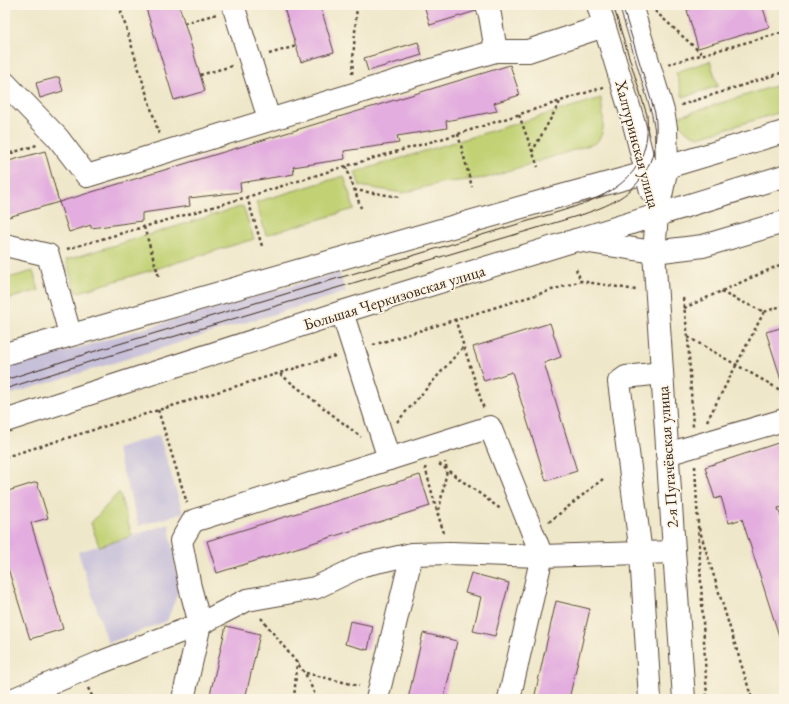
<svg xmlns="http://www.w3.org/2000/svg" width="789" height="704" font-family="'EB Garamond',serif">
<style>
.industrial{fill:#c7c0d9}
.green{fill:#c1d173;stroke:#7e7e48}
.building{fill:#e3addf}
.lines{fill:none;stroke-linecap:round;stroke-linejoin:round}
.minor-casing{stroke:#564638;stroke-width:24}
.major-casing{stroke:#564638;stroke-width:24}
.path{stroke:#564638;stroke-width:2.5;stroke-dasharray:3 3;stroke-linecap:butt}
.minor{stroke:#fff;stroke-width:22}
.major{stroke:#fff;stroke-width:22}
.tram{stroke:#3b2a1e;stroke-width:1}
.labels{text-anchor:middle;stroke-width:3.5;stroke-linejoin:round;paint-order:stroke}
.street-label{font-size:16px;fill:#3b2a1e;stroke:#fcf5e5}
</style>
<rect width="100%" height="100%" fill="#fcf5e5"/>
<filter id="ink" filterUnits="userSpaceOnUse"><feTurbulence type="fractalNoise" baseFrequency=".025" numOctaves="2"/><feDisplacementMap in="SourceGraphic" scale="8" xChannelSelector="R" yChannelSelector="G"/><feConvolveMatrix kernelMatrix="1 2 1 2 8 2 1 2 1" color-interpolation-filters="sRGB"/></filter>
<filter id="wash" filterUnits="userSpaceOnUse"><feTurbulence type="fractalNoise" baseFrequency=".012" numOctaves="4" result="noise"/><feDisplacementMap in="SourceGraphic" scale="16" xChannelSelector="R" yChannelSelector="G"/><feGaussianBlur stdDeviation="0.9" result="paint"/><feColorMatrix in="noise" values="0 0 0 0 0 0 0 0 0 0 0 0 0 0 0 0 0 1.4 0 .05"/><feComposite in="paint" operator="in"/></filter>
<g filter="url(#wash)">
<rect width="100%" height="100%" fill="#efe7c9"/>
<g class="industrial">
<polygon points="339,272 346,292 5,396 5,363 59,346 64,352"/>
<polygon points="159,435 183,513 139,526 116,448"/>
<polygon points="169,524 179,590 167,621 108,643 78,552"/>
</g>
<g class="green">
<polygon points="710,61 718,86 683,97 676,72"/>
<path d="M784,83V111L699,137C686,133 683,130 677,117Z"/>
<path d="M601,98C602,112 608,131 596,143L486,178L440,183L403,193L360,186L355,172Z"/>
<polygon points="344,176 354,209 266,235 256,202"/>
<polygon points="243,206 254,239 79,292 75,290 66,260"/>
<polygon points="33,271 39,290 5,300 5,279"/>
<polygon points="119,492 132,536 99,546 91,523"/>
</g>
<g id="blocks">
<g class="building">
<polygon points="145,5 179,5 205,91 174,100"/>
<polygon points="283,5 320,5 334,52 301,62"/>
<polygon points="424,5 475,5 476,11 430,25"/>
<polygon points="704,5 762,5 769,27 698,48 687,10"/>
<polygon points="418,42 422,55 368,71 364,58"/>
<polygon points="510,65 520,95 494,103 497,111 446,121 447,128 397,136 399,143 344,151 345,159 293,167 294,174 240,183 241,192 189,198 190,206 142,213 142,221 91,228 91,225 69,232 59,202"/>
<polygon points="59,77 63,91 40,98 36,83"/>
<polygon points="45,151 59,202 5,218 5,162"/>
<polygon points="550,323 561,357 544,363 577,471 546,481 512,372 484,381 473,347"/>
<polygon points="784,327 784,378 781,379 766,332"/>
<polygon points="784,441 784,507 778,508 784,526 784,641 781,642 742,519 729,523 721,497 715,499 705,467"/>
<polygon points="420,475 430,506 217,573 207,541"/>
<polygon points="37,482 48,518 31,523 63,629 30,639 5,559 5,492"/>
<polygon points="471,573 509,583 495,636 473,631 481,597 465,593"/>
<polygon points="556,601 590,609 569,699 534,699"/>
<polygon points="350,621 373,626 368,650 345,644"/>
<polygon points="226,626 260,634 245,699 209,699"/>
<polygon points="423,633 457,641 444,699 408,699"/>
</g>
</g>
</g>
<g filter="url(#ink)">
<use href="#blocks" fill-opacity="0" stroke="#564638" stroke-width="1"/>
<g class="lines">
<g class="minor-casing">
<g id="minor">
<polyline points="233,5 269,119"/>
<polyline points="487,5 490,15 496,51"/>
<polyline points="598,5 633,120 651,191"/>
<polyline points="631,5 663,111 666,128 667,167 657,215 654,252 684,699"/>
<polyline points="5,83 58,138 87,176 461,61 496,51 528,51 604,26"/>
<polyline points="576,240 654,252 703,246 784,222"/>
<polyline points="5,245 48,255 70,334"/>
<polyline points="342,312 389,459"/>
<polyline points="667,454 784,420"/>
<polyline points="14,699 99,663 200,624 247,600 315,588 363,565 412,554 450,553 542,556 674,552"/>
<polyline points="183,699 200,624 190,587 181,541 193,521 490,427 542,556 509,699"/>
<polyline points="377,699 412,554"/>
<polyline points="650,699 641,554 619,382 626,377 661,373"/>
</g>
</g>
<g class="major-casing">
<g id="major">
<polyline points="5,354 550,199 667,167 784,132"/>
<polyline points="5,421 342,312 784,176"/>
</g>
</g>
<g class="path">
<polyline points="119,5 159,134"/>
<polyline points="655,11 702,54"/>
<polyline points="184,23 217,14"/>
<polyline points="269,54 296,46"/>
<polyline points="668,64 784,32"/>
<polyline points="352,74 357,5"/>
<polyline points="200,75 232,66"/>
<polyline points="681,105 784,72"/>
<polyline points="519,115 538,167"/>
<polyline points="458,134 472,187"/>
<polyline points="532,152 560,102"/>
<polyline points="5,155 37,145"/>
<polyline points="346,166 361,208"/>
<polyline points="354,190 400,197"/>
<polyline points="247,197 262,246"/>
<polyline points="144,227 159,277"/>
<polyline points="67,249 247,197 346,166 458,134 604,87"/>
<polyline points="576,269 581,281"/>
<polyline points="721,292 764,312 784,305"/>
<polyline points="683,298 688,337 693,427"/>
<polyline points="684,308 784,263"/>
<polyline points="455,319 484,409"/>
<polyline points="688,337 780,390 783,401"/>
<polyline points="373,345 581,281 636,290"/>
<polyline points="280,374 361,437"/>
<polyline points="158,410 187,503"/>
<polyline points="707,421 764,312"/>
<polyline points="397,422 464,346"/>
<polyline points="5,457 335,356"/>
<polyline points="439,464 502,510"/>
<polyline points="695,466 707,699"/>
<polyline points="425,467 438,515"/>
<polyline points="549,522 603,479"/>
<polyline points="699,528 752,699"/>
<polyline points="444,533 438,515 447,470 445,462"/>
<polyline points="261,618 305,673 317,699"/>
<polyline points="306,673 359,686"/>
<polyline points="88,688 92,696 91,699"/>
<polyline points="294,699 297,662"/>
</g>
<use href="#minor" class="minor"/>
<use href="#major" class="major"/>
<g class="tram">
<path d="M5,380L89,353L555,213C607,197 652,180 647,115L613,5"/>
<path d="M5,389L92,361L584,214C595,210 607,206 618,199C649,181 660,147 655,113L622,5"/>
</g>
</g>
</g>
<g class="labels">
<g class="street-label">
<text transform="translate(638 144) rotate(75)" y="6">Халтуринская улица</text>
<text transform="translate(394 297) rotate(-17)" y="6">Большая Черкизовская улица</text>
<text transform="translate(667 457) rotate(-94)" y="6">2-я Пугачёвская улица</text>
</g>
</g>
<rect width="789" height="704" fill="none" stroke="#fcf5e5" stroke-width="20"/>
</svg>
